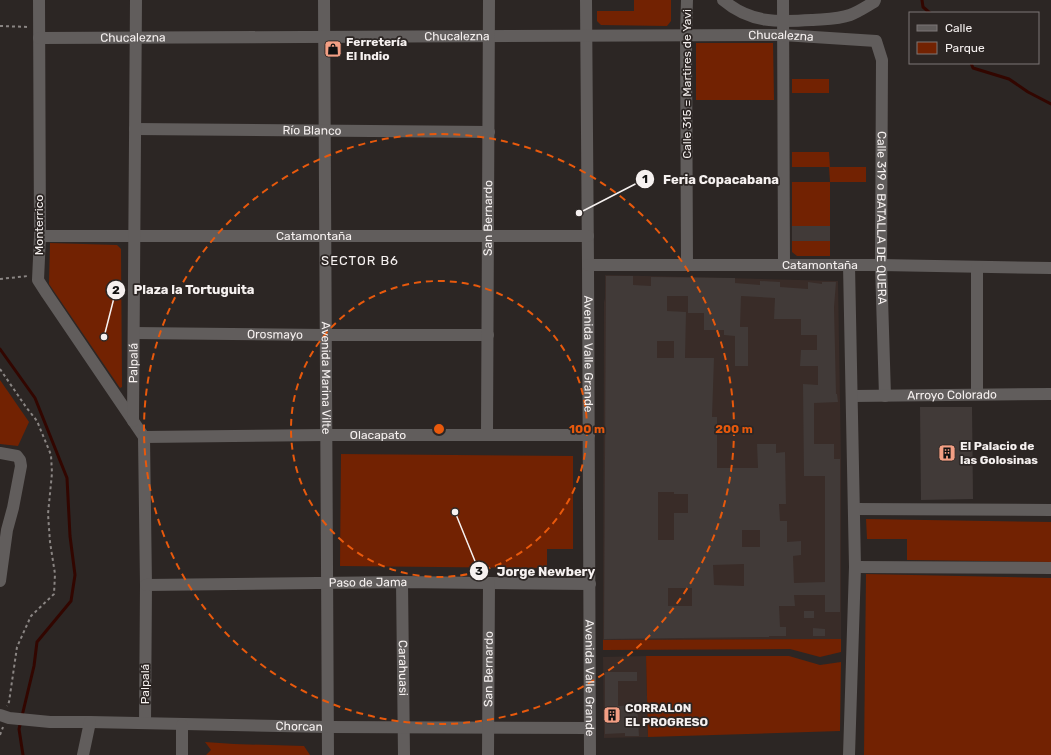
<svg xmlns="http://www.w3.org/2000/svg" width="1051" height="755" font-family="Rubik,sans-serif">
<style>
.built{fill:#392c28}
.green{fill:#722202}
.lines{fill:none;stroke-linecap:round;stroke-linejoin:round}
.stream{stroke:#320600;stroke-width:3}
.building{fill:#413a38;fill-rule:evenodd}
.path{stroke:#8a8583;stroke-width:2;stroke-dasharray:3 3;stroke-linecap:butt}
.minor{stroke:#615d5c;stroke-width:12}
.ring{fill:none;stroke:#e8590c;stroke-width:2;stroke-dasharray:7 5}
.labels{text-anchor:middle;stroke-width:3.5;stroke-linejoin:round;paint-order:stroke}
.street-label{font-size:12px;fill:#f6f1f0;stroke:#2c2624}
.poi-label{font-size:12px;font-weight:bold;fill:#f6f1f0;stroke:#2c2624;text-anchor:start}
.neighbourhood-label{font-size:13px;letter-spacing:1px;fill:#f6f1f0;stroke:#2c2624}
.centre{fill:#e8590c;stroke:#2c2624;stroke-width:2}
.ring-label{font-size:12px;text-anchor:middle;font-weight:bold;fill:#e8590c;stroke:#2c2624;stroke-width:3.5;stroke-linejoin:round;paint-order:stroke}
.leader{fill:none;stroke:#f6f1f0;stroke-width:1.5}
.callout-dot{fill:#f6f1f0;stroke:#2c2624;stroke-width:1.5}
.mark-label{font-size:12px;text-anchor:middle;font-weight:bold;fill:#111}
.callout-label{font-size:13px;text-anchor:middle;font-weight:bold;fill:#f6f1f0;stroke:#2c2624;stroke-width:3.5;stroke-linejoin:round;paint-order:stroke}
</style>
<rect width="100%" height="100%" fill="#2c2624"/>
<g class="built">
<polygon points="605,275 838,281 841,458 841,639 603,640 604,302 605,298"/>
<polygon points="646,656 648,737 604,738 603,657"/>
</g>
<g class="green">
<polygon points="634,0 671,0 671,21 667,26 601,25 597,21 597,11 634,11"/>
<polygon points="696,43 773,43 774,100 696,100"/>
<rect x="792" y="79" width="37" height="14"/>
<polygon points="792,152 829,152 830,167 866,167 866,182 830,182 830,226 792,226 792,182 830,182 829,167 792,167"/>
<polygon points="792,241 830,241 830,256 797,256 792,252"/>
<polygon points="50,243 117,245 121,249 122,387 120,388 49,284"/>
<polygon points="0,380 29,422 18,446 0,444"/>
<polygon points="341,454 573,456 573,549 547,549 547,568 340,566"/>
<polygon points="866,519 1051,522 1051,562 907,560 907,539 867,539"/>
<polygon points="866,574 1051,578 1051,755 864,755"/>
<polygon points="841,639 841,652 820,657 790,649 603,650 603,640"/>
<polygon points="646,656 789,656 820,665 841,662 840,731 648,737"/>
<polygon points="205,742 234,744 304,746 310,755 206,755 211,750"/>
</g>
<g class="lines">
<g class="stream">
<polyline points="922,0 923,7 930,13"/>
<polyline points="971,63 973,68 1009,79 1028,92 1051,104"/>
<polyline points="0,349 35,398 67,478 70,536 75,575 71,601 37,642 34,666 22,716"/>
<polyline points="21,721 19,729 23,755"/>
</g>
</g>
<g class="building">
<rect x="792" y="226" width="38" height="15"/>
<path d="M606,276H633V285L651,286V277L735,278V283L760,285V281L780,282V287L808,289V282L822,284V282H836L834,307L836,394H837L838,402L814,403V444H834V459H840V612H825V595H794L795,606H779L780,627H786V636H769V637L604,639ZM667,296H688V313H704V330H724V335L735,336V366H748V327H740L741,296L775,298L774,319H801V335H817V350H801L800,366H818V385L803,384L804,476H825V582L794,583L793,556L801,555V541L787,542V521H780L779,504H786L785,452L776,453V444H757L758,468H717V417H712L714,358H685L686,312L667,311ZM657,341H674V358H657ZM658,492H674V494H688V513H674V540H658ZM742,530H760V547H742ZM744,564V586L714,585L713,565ZM668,588H692V606H668Z"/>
<polygon points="920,407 972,407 973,499 921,500"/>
<rect x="804" y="611" width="10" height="7"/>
<polygon points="813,628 825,629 825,636 813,636"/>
<polygon points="605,672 637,672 637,681 618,681 618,706 637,705 639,736 625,736 625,733 605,734"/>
</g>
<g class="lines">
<g class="path">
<polyline points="0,26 29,27"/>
<polyline points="0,279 28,276"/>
<polyline points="0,369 26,407 37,421 51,455 52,473 48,514 50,542 55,574 54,594 31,616 17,647 9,702 7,706"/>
<polyline points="0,735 3,727"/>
</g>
<g class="minor">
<polyline points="39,0 40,236 38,280 47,294 144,437 146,585 145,723"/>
<path id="s1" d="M324,0L328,755"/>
<path id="s2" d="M586,0L588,265L590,755"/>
<polyline points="687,0 686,35 687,265"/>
<path d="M723,0C751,24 779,22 813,20C825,19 839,19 850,15C858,12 867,6 874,2L875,0"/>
<polyline points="783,0 784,264"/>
<path id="s3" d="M39,38L783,35L876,41L882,60L881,265L885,396"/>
<path id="s4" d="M135,129L489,132"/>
<path id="s5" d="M40,236H588"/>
<path id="s6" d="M588,265H881L1051,268"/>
<polyline points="977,267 977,394"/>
<path id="s7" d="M134,333L325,335H488"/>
<path id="s8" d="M853,396L1051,394"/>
<path id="s9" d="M133,421L136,0"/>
<path id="s10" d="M487,435L489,0"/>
<path id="s11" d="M144,437L325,435H589"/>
<polyline points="0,453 17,456 20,460 21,466 13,508 7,530 0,581"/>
<polyline points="854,509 1051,510"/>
<polyline points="855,567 1051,568"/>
<path id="s12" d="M402,582L404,755"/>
<path id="s13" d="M146,585L402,582L590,584"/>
<path id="s14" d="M0,715L9,718L50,722H90L328,727L590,728"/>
<polyline points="182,725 182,755"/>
<polyline points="83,755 90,722"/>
<path id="s15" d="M488,755L489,583"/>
<polyline points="849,755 855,567 849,265"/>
</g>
</g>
<g class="ring">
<circle cx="439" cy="429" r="148"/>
<circle cx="439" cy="429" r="295"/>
</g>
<defs>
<g id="shop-square" transform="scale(0.9)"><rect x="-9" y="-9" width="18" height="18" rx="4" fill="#f39f84" stroke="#2c2624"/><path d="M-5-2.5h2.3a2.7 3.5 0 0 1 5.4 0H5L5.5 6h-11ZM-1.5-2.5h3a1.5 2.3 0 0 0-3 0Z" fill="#111"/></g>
<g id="building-square" transform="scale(0.9)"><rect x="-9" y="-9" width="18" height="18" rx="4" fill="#f39f84" stroke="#2c2624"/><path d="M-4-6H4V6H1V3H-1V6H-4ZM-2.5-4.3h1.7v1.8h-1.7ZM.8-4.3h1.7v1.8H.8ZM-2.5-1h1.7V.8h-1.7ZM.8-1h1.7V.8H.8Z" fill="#111"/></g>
</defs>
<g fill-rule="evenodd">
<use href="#shop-square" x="333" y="49"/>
<use href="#building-square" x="947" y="453"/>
<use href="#building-square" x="612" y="715"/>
</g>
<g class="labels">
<g class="street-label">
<text dy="4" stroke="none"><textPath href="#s3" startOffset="418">Chucalezna</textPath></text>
<text dy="4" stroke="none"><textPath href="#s3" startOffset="742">Chucalezna</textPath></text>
<text dy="4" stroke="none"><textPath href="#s3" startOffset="94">Chucalezna</textPath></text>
<text transform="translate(687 84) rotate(-90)" y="4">Calle 315 = Martires de Yavi</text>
<text dy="4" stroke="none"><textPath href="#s4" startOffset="177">Río Blanco</textPath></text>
<text dy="4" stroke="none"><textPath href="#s10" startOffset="217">San Bernardo</textPath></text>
<text dy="4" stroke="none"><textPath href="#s3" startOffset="1015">Calle 319 o BATALLA DE QUERA</textPath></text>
<text transform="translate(39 225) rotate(-90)" y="4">Monterrico</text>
<text dy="4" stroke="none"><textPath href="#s5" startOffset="274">Catamontaña</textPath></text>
<text dy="4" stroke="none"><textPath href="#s6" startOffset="232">Catamontaña</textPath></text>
<text dy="4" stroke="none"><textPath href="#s7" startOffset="141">Orosmayo</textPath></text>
<text dy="4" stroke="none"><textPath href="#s2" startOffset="354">Avenida Valle Grande</textPath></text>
<text dy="4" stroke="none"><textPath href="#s9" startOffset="58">Palpalá</textPath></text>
<text dy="4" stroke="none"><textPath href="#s1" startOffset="378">Avenida Marina Vilte</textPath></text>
<text dy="4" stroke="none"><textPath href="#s8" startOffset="99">Arroyo Colorado</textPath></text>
<text dy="4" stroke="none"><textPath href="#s11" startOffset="234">Olacapato</textPath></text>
<text dy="4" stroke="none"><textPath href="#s13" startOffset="222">Paso de Jama</textPath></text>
<text dy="4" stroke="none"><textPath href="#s12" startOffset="86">Carahuasi</textPath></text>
<text dy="4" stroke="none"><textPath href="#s15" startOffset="86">San Bernardo</textPath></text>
<text dy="4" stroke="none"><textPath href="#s2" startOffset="678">Avenida Valle Grande</textPath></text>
<text transform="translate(145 684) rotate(-90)" y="4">Palpalá</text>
<text dy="4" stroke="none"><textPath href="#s14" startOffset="300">Chorcan</textPath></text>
</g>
<g class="poi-label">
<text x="346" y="46">Ferretería<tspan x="346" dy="14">El Indio</tspan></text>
<text x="960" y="450">El Palacio de<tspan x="960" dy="14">las Golosinas</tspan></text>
<text x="625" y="712">CORRALON<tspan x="625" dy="14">EL PROGRESO</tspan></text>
</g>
<g class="neighbourhood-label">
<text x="360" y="265">SECTOR B6</text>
</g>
</g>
<circle cx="439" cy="429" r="6" class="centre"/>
<g class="ring-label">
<text x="587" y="433">100 m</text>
<text x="734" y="433">200 m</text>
</g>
<path class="leader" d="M579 213L645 179M104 337L116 290M455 512L479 571"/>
<g class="callout-dot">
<circle cx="579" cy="213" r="4"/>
<circle cx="104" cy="337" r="4"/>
<circle cx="455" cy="512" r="4"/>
<circle cx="645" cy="179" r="10"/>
<circle cx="116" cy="290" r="10"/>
<circle cx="479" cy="571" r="10"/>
</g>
<g class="mark-label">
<text x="645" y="183">1</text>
<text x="116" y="294">2</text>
<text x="479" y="575">3</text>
</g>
<g class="callout-label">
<text x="721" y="184">Feria Copacabana</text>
<text x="194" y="294">Plaza la Tortuguita</text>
<text x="546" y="576">Jorge Newbery</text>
</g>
<rect x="909" y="12" width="130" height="52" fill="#2c2624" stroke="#7d7776"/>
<rect x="917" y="25" width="20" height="6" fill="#615d5c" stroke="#7d7776"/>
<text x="945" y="32" font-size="12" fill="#f6f1f0">Calle</text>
<rect x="917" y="42" width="20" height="12" fill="#722202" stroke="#7d7776"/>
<text x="945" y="52" font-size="12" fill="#f6f1f0">Parque</text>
</svg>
